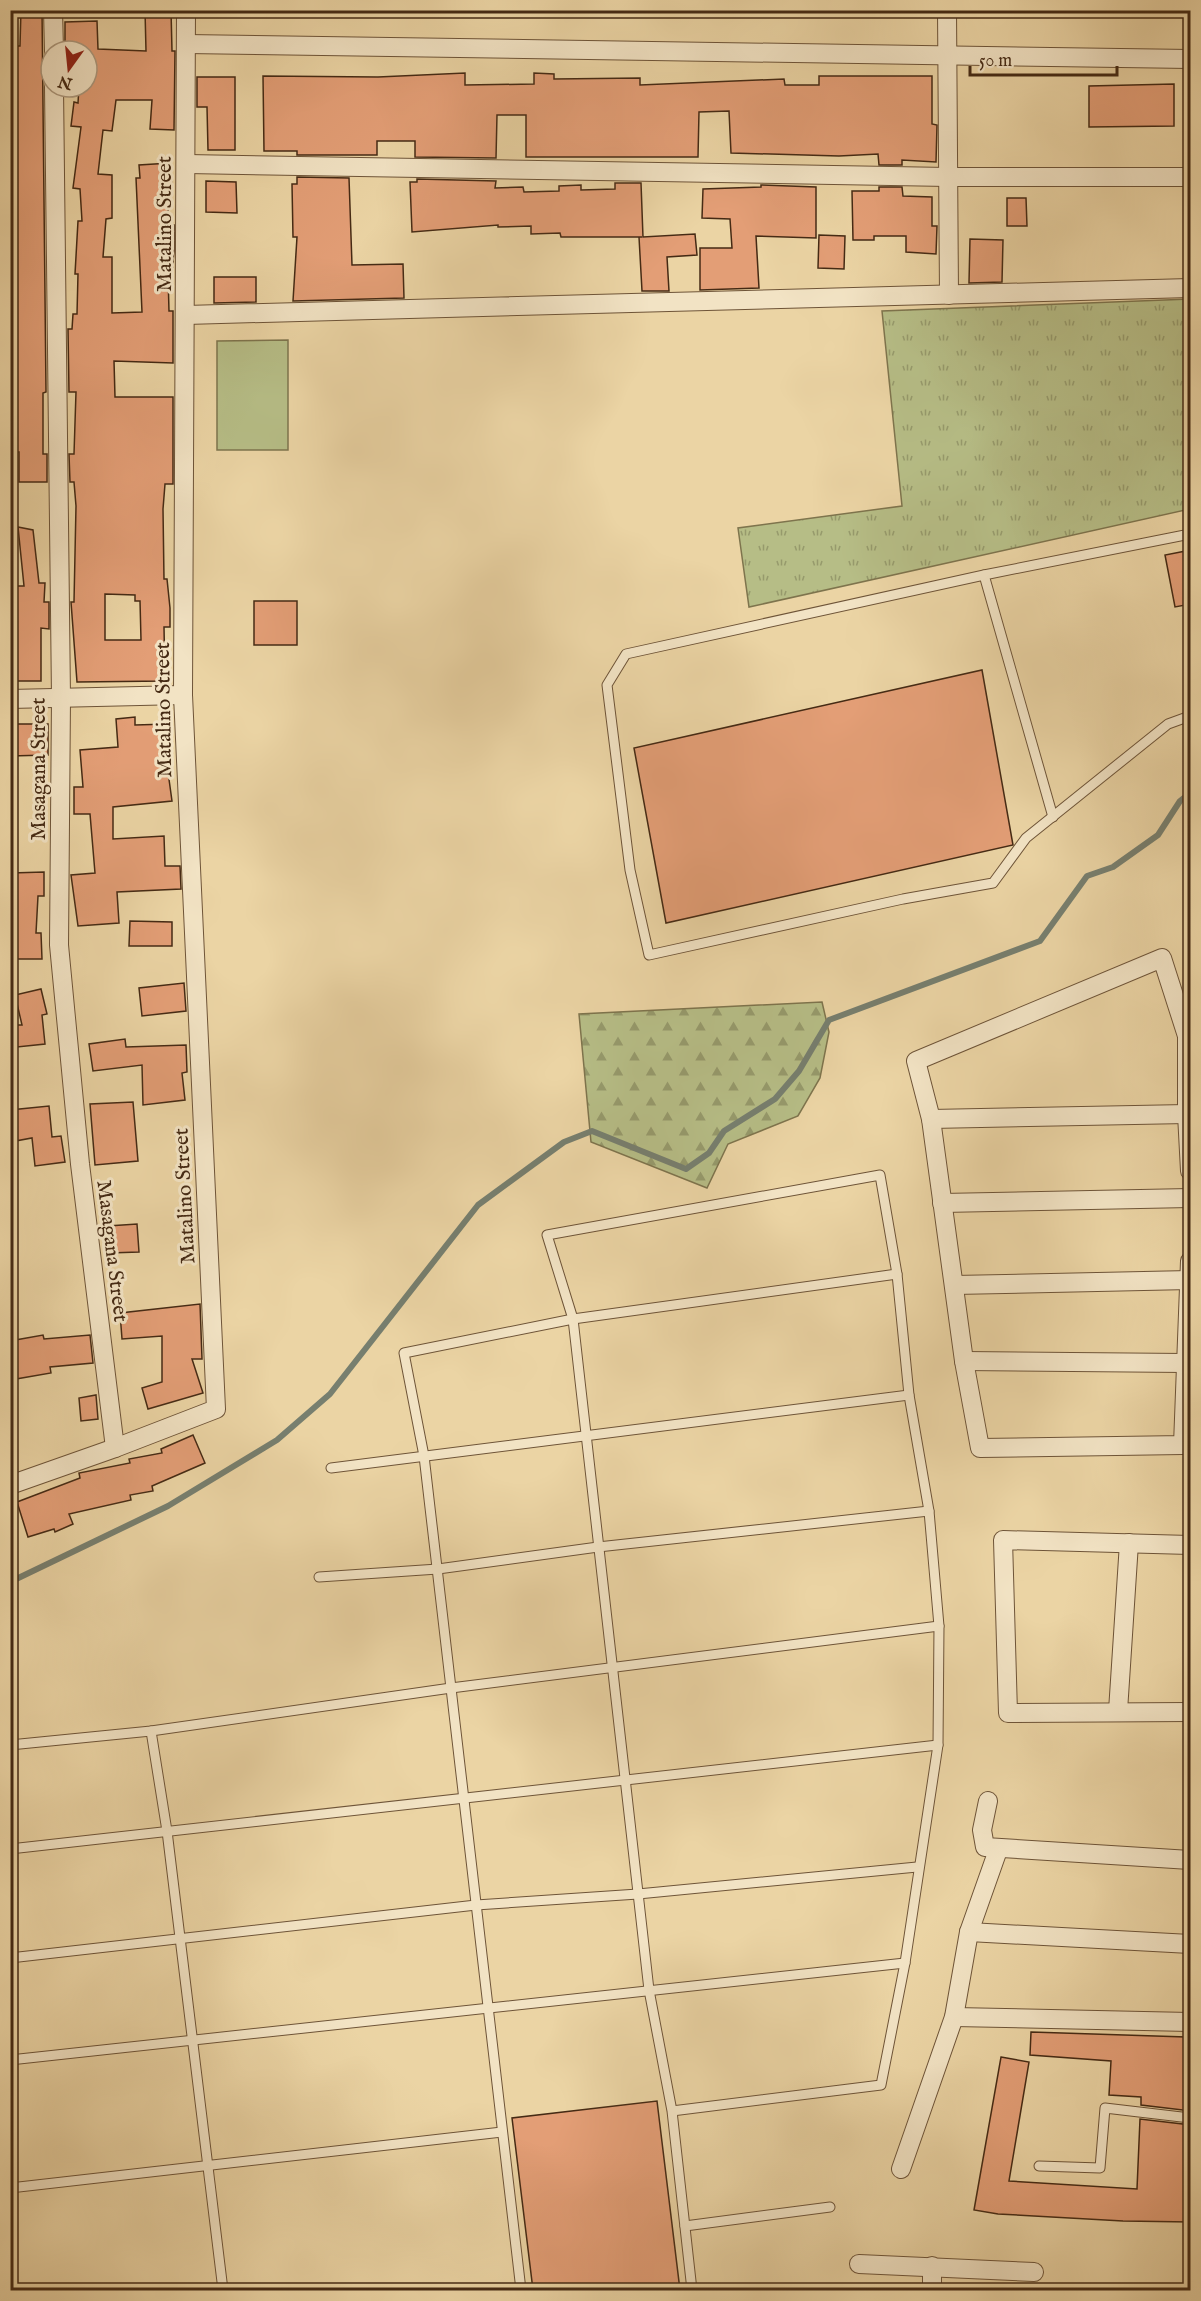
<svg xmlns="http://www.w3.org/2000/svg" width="1201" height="2301" font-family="'IM FELL English',serif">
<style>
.grass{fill:url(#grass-tufts);stroke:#7e744d;stroke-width:1.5}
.forest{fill:url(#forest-firs);stroke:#7e744d;stroke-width:1.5}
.green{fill:#b6bd86;stroke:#7e744d;stroke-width:1.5}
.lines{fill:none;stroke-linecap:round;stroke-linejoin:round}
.stream{stroke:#777f6f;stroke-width:6}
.building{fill:#e39e76;stroke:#452a14;stroke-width:1.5;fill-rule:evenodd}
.service-casing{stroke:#6e5438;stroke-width:11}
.minor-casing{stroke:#6e5438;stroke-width:20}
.service{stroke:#f2e3c4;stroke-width:9}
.minor{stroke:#f2e3c4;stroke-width:18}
.labels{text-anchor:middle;stroke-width:6;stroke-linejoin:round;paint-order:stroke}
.street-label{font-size:21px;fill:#452a14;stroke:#f2e3c4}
</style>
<defs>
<pattern id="grass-tufts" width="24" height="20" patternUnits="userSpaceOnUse" patternTransform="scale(1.5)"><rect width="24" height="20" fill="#b6bd86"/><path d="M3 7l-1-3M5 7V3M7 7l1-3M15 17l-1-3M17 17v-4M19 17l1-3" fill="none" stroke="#969a6c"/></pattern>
<pattern id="forest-firs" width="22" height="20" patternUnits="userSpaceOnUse" patternTransform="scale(1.5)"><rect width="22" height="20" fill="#b6bd86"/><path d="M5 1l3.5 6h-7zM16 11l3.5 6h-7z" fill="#969a6c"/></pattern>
</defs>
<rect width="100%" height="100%" fill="#ebd4a4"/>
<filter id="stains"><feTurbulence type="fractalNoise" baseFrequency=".00333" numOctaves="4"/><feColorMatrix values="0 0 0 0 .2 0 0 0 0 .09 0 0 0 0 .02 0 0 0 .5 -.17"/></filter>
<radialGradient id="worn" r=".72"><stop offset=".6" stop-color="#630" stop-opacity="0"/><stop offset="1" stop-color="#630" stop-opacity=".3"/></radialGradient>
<polygon class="grass" points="1190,299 1190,509 749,607 738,528 902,506 882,311"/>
<polygon class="forest" points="822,1002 829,1032 820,1078 798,1116 728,1144 707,1188 591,1142 579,1014"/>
<polygon class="green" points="288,340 288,450 217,450 217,341"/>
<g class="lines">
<polyline class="stream" points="10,1582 168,1506 277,1440 330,1394 478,1205 564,1142 592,1131 686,1169 709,1153 724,1131 775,1099 799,1071 829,1020 1040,941 1087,876 1113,867 1158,835 1180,801 1190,793"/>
</g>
<g class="building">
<polygon points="21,10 42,10 46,392 43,393 43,454 47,454 47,482 19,482 19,452 14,452 14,393 11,393 10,196 15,196 12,111 15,111 15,46 20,46"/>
<path d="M145,10H171L172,51H175L174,130L150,129L152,100H116L112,131L103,130L98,174L112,175V218L106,219L103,257H112V313L142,312L136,178H140L139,165L170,163L172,187H168V225H174V251L172,274H168L169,311H173V363L114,361L115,397H173V484H165L163,509L164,579H167L170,608V627H164L165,681L77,682L71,602H74L76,506L74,482H70L69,454H74L76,392H69L68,329H72L73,314H77L78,274H75L78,221H82L80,189L73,188L81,127L71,126L74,102L78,103L79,87H87V51H65V22L97,21L98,49L146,51ZM105,594L135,595V601H140L141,640H105Z"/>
<polygon points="465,73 465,85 534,84 534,73 554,74 554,79 640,78 640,85 784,79 785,85 819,85 819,76 932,76 932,124 937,125 936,162 902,160 902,165 879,165 878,154 839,156 731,153 729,111 699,112 698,157 526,157 526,115 497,115 496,158 415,157 415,141 377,141 377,155 297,155 297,151 264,151 263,76 378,77"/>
<polygon points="197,77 235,77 235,150 208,150 207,107 197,107"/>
<polygon points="1174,84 1174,126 1089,127 1089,86"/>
<polygon points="297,177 349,178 352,265 403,264 404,298 293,301 297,237 293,237 292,184 297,184"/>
<polygon points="417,179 496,181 495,188 523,187 524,192 559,191 559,186 581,185 581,190 615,189 615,183 641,183 643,237 695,234 697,255 667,257 669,291 642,291 639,237 642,237 561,237 560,233 531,234 531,226 498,227 498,225 412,232 410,182 417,182"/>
<polygon points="206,181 236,182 237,213 206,212"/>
<polygon points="761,185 816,187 816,238 756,236 759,288 700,290 700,248 732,248 730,219 702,218 703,189 761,187"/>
<polygon points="879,187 902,187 903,196 932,197 932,226 937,226 936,254 906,252 906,236 874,236 874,240 853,240 852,191 879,191"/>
<polygon points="1007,198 1026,198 1027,226 1007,226"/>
<polygon points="819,235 845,236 844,269 818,268"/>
<polygon points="970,239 1003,240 1002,282 969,283"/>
<polygon points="214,277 256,277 256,302 214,303"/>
<polygon points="18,527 33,530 39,583 45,583 44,602 49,602 49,629 41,628 41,681 10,681 10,586 24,586"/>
<polygon points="1191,550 1191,604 1175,607 1165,555"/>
<rect x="254" y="601" width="43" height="44"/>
<polygon points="982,670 1013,845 666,923 634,748"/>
<polygon points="135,717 135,725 169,724 171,772 168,772 172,801 113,807 113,839 164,836 165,866 180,866 181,889 117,892 119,923 78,926 71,875 95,873 90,814 74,814 74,787 83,787 80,750 118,747 116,719"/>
<polygon points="10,724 48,724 48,755 10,756"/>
<polygon points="44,872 44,896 38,896 36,933 41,933 42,959 15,959 14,924 10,923 11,873"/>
<polygon points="130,921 172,922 172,946 129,946"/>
<polygon points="184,983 186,1011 142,1016 139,988"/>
<polygon points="41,989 47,1014 42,1015 45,1044 17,1047 15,1025 22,1025 15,995"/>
<polygon points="125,1039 126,1047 186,1045 187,1072 182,1073 185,1100 143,1105 142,1065 93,1071 89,1044"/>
<polygon points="133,1102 138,1161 95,1165 90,1104"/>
<polygon points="49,1106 52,1137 61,1136 65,1162 35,1166 32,1138 10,1142 10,1110"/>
<polygon points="137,1224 139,1252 109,1253 108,1226"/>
<polygon points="200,1304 202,1359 192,1359 203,1393 148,1409 142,1388 162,1382 162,1336 122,1339 120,1313"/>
<polygon points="43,1335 44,1339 90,1335 93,1363 50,1367 51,1373 10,1380 10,1341"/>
<polygon points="96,1395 98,1419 81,1421 79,1398"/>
<polygon points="193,1435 205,1463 152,1486 153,1491 130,1495 131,1500 69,1514 73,1524 55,1532 54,1529 28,1537 17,1502 80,1478 79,1473 130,1463 129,1459 162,1453 161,1449"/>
<polygon points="1031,2032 1186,2037 1186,2040 1191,2040 1191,2111 1141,2105 1141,2097 1109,2095 1111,2061 1030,2055"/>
<polygon points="1001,2057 1029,2062 1009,2181 1137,2189 1140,2119 1191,2125 1191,2222 1123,2221 998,2214 974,2210"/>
<polygon points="657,2101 680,2290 533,2290 512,2118"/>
</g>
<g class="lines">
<g class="service-casing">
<g id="service">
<polyline points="1190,534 984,575 626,654 607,685 630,870 649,955 903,899 993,883 1026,838 1168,724 1190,716"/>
<polyline points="984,575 1053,817"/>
<polyline points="331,1468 909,1395"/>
<polyline points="319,1577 438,1569 598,1547 929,1511"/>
<polyline points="151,1731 167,1831 223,2290"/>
<polyline points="10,1745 151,1731 451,1688 939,1626"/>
<polyline points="10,1849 938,1745"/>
<polyline points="10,1958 476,1905 638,1894 917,1867"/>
<polyline points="10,2060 905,1963"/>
<polyline points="672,2111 881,2085 905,1963 938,1745 939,1626 929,1511 909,1395 897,1274 880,1175 547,1235 573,1319 649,1990 672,2111 692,2290"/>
<polyline points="1039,2166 1100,2168 1105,2108 1190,2118"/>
<polyline points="10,2188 502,2132"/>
<polyline points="685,2226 830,2207"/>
<polyline points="521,2290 424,1456 404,1353 573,1319 897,1274"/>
</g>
</g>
<g class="minor-casing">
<g id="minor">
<polyline points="53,10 54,51"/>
<polyline points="947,10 949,295"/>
<polyline points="186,44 1190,59"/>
<polyline points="54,87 61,698 59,945 80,1164 115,1448"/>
<polyline points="187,164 948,177 1190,177"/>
<polyline points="186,315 1190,288"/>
<polyline points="10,699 183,695"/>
<polyline points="931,1119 1187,1114"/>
<polyline points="1190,1171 1187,1114 1187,1036 1162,958 916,1061 931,1119 964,1361 980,1448 1183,1445 1190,1261"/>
<polyline points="942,1203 1190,1198"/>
<polyline points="954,1285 1190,1280"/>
<polyline points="964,1361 1185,1363"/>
<polyline points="10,1485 115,1448 216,1409 183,695 186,10"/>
<polyline points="1190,1545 1003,1540 1008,1713 1190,1712"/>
<polyline points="1118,1711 1129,1543"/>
<polyline points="988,1801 982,1830 985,1847 1190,1860"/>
<polyline points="969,1932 1190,1944"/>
<polyline points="954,2017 1190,2022"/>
<polyline points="901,2169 954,2017 969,1932 998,1850"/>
<polyline points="859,2264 1034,2272"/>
<polyline points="932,2266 932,2290"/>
</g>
</g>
<use href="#service" class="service"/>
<use href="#minor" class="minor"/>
</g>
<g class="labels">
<g class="street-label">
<text transform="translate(164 224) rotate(-90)" y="7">Matalino Street</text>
<text transform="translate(163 710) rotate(-91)" y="7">Matalino Street</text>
<text transform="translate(38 769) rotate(-90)" y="7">Masagana Street</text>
<text transform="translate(184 1196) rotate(-93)" y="7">Matalino Street</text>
<text transform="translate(113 1251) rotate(83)" y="7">Masagana Street</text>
</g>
</g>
<rect width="1201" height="2301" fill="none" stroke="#ebd4a4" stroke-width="36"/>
<rect x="12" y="12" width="1177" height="2277" fill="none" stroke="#452a14" stroke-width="3"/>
<rect x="18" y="18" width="1165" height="2265" fill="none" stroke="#452a14" stroke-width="1.5"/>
<g transform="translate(69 69) rotate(195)"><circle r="28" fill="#f2e3c4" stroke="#ad997e" stroke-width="1.5"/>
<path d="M0-4.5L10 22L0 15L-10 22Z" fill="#8f2418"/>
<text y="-9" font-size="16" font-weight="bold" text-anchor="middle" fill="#452a14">N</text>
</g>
<path d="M970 66v9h147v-9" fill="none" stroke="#452a14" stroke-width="3"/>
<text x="979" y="66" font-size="18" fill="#452a14" stroke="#f2e3c4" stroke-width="4.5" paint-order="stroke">50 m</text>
<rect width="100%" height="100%" filter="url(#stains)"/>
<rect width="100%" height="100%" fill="url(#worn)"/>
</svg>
